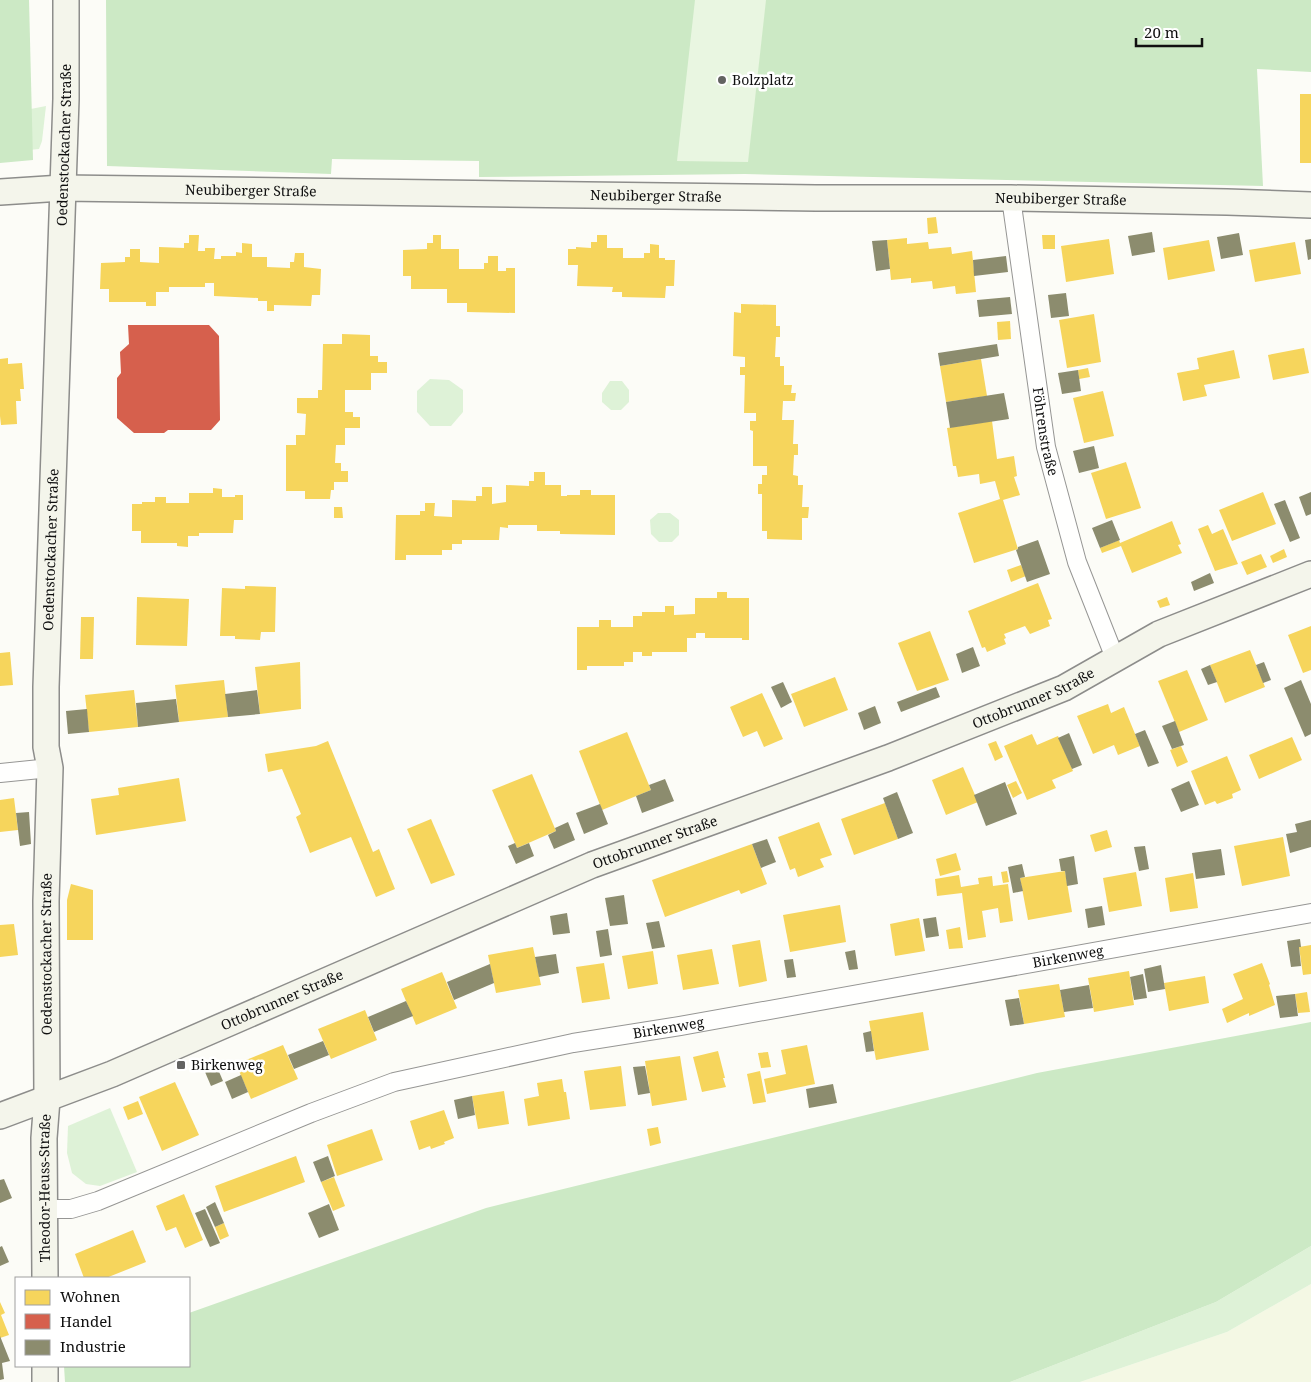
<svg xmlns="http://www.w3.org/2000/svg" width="1311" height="1382" font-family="'Noto Serif',serif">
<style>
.farmland{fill:#f4f8e4}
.green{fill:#def2d7}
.forest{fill:#cce9c5}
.pitch{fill:#e9f6e1}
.homes{fill:#f6d55c}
.shops{fill:#d6604d}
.industry{fill:#8c8c6e}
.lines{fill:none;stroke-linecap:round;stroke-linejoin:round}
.street-casing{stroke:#969694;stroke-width:20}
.secondary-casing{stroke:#8d8d8b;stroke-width:28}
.street{stroke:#fffffe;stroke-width:18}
.secondary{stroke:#f4f5eb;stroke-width:25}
.poi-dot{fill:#636361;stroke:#fff;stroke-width:2}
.labels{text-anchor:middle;stroke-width:5;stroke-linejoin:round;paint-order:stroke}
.poi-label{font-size:14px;fill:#101010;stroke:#fff;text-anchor:start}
.street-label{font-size:14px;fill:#101010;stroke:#fff}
</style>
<rect width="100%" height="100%" fill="#fcfcf7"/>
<polygon class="farmland" points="1311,1284 1311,1382 1080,1382 1227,1332"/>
<g class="green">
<polygon points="46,106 42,141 39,149 0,153 0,115"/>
<polygon points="430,379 449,380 463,390 463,412 451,426 430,426 417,412 417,391"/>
<polygon points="610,381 622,381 629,390 629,402 621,410 611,410 602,402 602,393"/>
<polygon points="658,513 670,513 679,520 679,535 672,542 659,542 651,534 650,520"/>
<polygon points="110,1108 137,1172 100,1186 86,1184 72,1173 67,1153 68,1126"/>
<polygon points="1311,1246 1311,1284 1227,1332 1080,1382 1010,1382 1216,1302"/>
</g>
<g class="forest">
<polygon points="0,0 29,0 33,160 0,163"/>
<polygon points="106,0 1311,0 1311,72 1257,69 1263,186 745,174 479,177 479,161 332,159 331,174 107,166"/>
<polygon points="1311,1022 1311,1246 1216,1302 1010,1382 65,1382 64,1366 189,1366 189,1313 486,1208 1037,1073"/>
</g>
<polygon class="pitch" points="695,0 766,0 748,162 677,161"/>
<g class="homes">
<rect x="1300" y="94" width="11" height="69"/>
<polygon points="936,217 938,233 928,234 927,218"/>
<polygon points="189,235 199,235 198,251 205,251 205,248 215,248 214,259 221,259 221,256 236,256 236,252 242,253 242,243 252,244 252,257 267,257 267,267 290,268 290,262 294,262 295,253 304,253 304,267 321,269 320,295 312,295 311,306 274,305 274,311 267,311 267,301 258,301 258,298 214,296 214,283 205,283 205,287 169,287 169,292 156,292 156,306 146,306 146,302 109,302 109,289 100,289 101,263 125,262 125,257 130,257 130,249 140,249 140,262 159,263 159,247 184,248 184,243 189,243"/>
<polygon points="433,235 441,235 441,249 459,249 459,269 484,269 484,263 488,263 488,256 498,256 498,271 506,271 506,268 515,268 515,313 467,312 467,303 447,303 447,289 411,289 411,276 403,276 403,250 427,249 427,243 433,243"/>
<polygon points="597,235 607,235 607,248 623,248 623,258 644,258 644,253 650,253 650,244 659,245 659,258 665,258 665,260 675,260 674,286 666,286 665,298 622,297 622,292 612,292 613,287 577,286 578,265 568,265 568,249 576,249 576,247 591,248 591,242 597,242"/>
<polygon points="1042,235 1055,235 1055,249 1043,249"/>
<polygon points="907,238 907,244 928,242 929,249 951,247 952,254 972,251 976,292 956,294 955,286 933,289 932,281 911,283 911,278 891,280 887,240"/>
<polygon points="1109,239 1114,274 1066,282 1061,246"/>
<polygon points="1209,240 1215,271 1168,280 1163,248"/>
<polygon points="1295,242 1301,274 1255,282 1249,250"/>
<polygon points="741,304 776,305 776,326 780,326 780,337 776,337 775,357 780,357 780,366 784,366 784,385 792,385 791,393 796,393 795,401 783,401 782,420 794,420 793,444 798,444 798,455 794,455 793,475 798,476 798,485 803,485 802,507 809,507 808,518 802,518 802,540 767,539 767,531 762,531 762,494 758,494 758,484 762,484 762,475 767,475 767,466 753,466 753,431 750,430 750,421 756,421 756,413 744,413 745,375 740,375 740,367 745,367 745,357 733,356 734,312 741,313"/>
<polygon points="1094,314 1101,362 1067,368 1059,320"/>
<polygon points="1010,321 1011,339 998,340 997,322"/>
<polygon points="342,334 370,335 370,356 378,356 378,362 387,362 387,373 371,373 371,390 345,390 345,412 353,412 353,417 360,417 360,428 345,428 345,445 336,445 335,463 341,463 341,471 348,471 348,482 334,482 334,490 331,490 330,499 305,499 305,491 286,491 286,445 296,445 296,435 305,435 306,414 297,413 297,398 318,398 318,390 322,390 323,344 342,344"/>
<polygon points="1304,348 1309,373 1273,380 1268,355"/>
<polygon points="1234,350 1240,378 1204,385 1207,396 1183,401 1177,373 1199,369 1197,358"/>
<polygon points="8,358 8,364 22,363 24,389 20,389 21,401 16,401 17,424 1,425 0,416 0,359"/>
<polygon points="981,359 987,396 946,402 940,366"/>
<polygon points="1088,368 1090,377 1079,379 1078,370"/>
<polygon points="1103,391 1114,436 1084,443 1073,398"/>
<polygon points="992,421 997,459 1014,456 1017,476 1014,477 1020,495 1003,500 1018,549 974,563 958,513 1000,499 995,481 980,484 979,474 958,477 956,466 953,466 947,428"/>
<polygon points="1126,462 1141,508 1106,519 1091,473"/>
<polygon points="534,472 545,472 545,485 561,485 561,496 567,496 567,495 580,495 580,490 591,490 591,495 615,495 615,535 560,534 560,531 537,531 537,525 508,525 508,528 500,527 499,540 462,540 462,544 452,544 452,550 442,550 442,555 406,555 406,560 395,560 396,515 420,515 420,511 425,511 425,503 435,503 434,516 452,517 452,500 476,501 476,496 482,496 482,487 492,487 492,504 506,502 506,485 529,486 529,481 534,481"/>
<polygon points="213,488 222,489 222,497 235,497 235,495 243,495 243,520 234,520 233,533 199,533 199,536 188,536 188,547 177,546 177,543 141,543 141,531 132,531 132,504 142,504 142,502 155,502 155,497 166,497 166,503 189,503 189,493 213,493"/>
<polygon points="1263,492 1276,524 1232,541 1219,510"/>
<polygon points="334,507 342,507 343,518 334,518"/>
<polygon points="1172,521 1181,544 1178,545 1182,553 1132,573 1121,546 1102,553 1100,548 1119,540 1120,543"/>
<polygon points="1208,525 1212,534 1223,529 1238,564 1215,571 1198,529"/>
<polygon points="1284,549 1287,557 1273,563 1270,556"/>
<polygon points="1261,554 1267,567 1247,575 1241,562"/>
<polygon points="1021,565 1026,576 1011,582 1007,570"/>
<polygon points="1038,583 1052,619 1048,620 1050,626 1030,634 1025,626 1004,634 1006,638 1004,639 1006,644 987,652 985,647 982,648 968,611"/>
<polygon points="245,586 276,587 275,632 261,632 260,640 235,639 235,636 220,636 222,588 245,589"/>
<polygon points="717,592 727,592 727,598 749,598 749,640 742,640 742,638 705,638 705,633 696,633 696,638 687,638 687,652 652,652 652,656 642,656 642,652 633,652 633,662 624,662 624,666 587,666 587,670 577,670 577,627 599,627 599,620 611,620 611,627 633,627 633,616 642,616 642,612 665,612 665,606 674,606 674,615 695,614 695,598 717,598"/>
<polygon points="137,597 189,599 187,646 136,645"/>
<polygon points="1167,597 1170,605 1160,608 1157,601"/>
<polygon points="81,617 94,617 93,659 80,659"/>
<polygon points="1311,626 1311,670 1303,673 1288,635"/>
<polygon points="930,631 949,680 917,691 898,643"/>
<polygon points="1250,650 1265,687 1225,703 1210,665"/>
<polygon points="10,652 13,685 0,686 0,653"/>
<polygon points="300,662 301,709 260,714 255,667"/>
<polygon points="1187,670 1208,720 1179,732 1158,681"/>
<polygon points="835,677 848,710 804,727 791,694"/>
<polygon points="224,680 228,717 179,722 175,685"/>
<polygon points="134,690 138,727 89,732 85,695"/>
<polygon points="762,693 783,739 764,747 757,731 743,737 730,707"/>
<polygon points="1108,704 1111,713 1124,707 1140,746 1118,755 1114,745 1093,754 1077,716"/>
<polygon points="627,732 651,790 602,810 579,751"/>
<polygon points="1032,734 1037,745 1058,736 1073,771 1052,780 1056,788 1027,800 1004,746"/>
<polygon points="1292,737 1302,760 1259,779 1249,755"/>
<polygon points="328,741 373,852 379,849 395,889 376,897 351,837 310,853 296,817 301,814 282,769 268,772 265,754 316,746"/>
<polygon points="996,741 1003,757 995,761 988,744"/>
<polygon points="1181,746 1188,762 1177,767 1170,750"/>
<polygon points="1227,756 1241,790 1232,794 1233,798 1217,804 1215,801 1205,805 1191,771"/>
<polygon points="963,767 978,802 946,815 932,780"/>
<polygon points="532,774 556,831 517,848 492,790"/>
<polygon points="179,778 186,821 96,835 91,799 119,795 118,788"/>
<polygon points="1016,781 1022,793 1013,798 1007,785"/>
<polygon points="14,798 18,830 0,832 0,800"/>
<polygon points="885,803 898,839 854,855 841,819"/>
<polygon points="431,819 455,875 431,884 407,829"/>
<polygon points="819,822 832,855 820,859 824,867 798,877 795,868 790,870 778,837"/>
<polygon points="1107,830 1112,847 1095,852 1090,835"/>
<polygon points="1283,837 1290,876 1242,886 1234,846"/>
<polygon points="752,844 767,884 741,894 739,890 665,917 652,880"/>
<polygon points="956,853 961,870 940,876 936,859"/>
<polygon points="1007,871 1009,882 1003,883 1001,872"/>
<polygon points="1065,871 1072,912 1028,920 1020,878"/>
<polygon points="1136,872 1142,906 1109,912 1103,878"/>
<polygon points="1193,873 1198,908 1170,912 1165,878"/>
<polygon points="959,875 961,887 979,884 978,878 992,876 993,886 1008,884 1013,921 1000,923 998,908 982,911 986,937 968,940 962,893 937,896 935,879"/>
<polygon points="71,884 93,890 93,940 67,940 67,900"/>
<polygon points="840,905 846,942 790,952 783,915"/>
<polygon points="919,918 925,951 895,956 890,924"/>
<polygon points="14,924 18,955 0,957 0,925"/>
<polygon points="960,927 963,948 949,949 946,930"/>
<polygon points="760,940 767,981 739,987 732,945"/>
<polygon points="1311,945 1311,974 1303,975 1299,947"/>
<polygon points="533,947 541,985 496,993 488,955"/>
<polygon points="712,949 719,984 683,990 677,955"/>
<polygon points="653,951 658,984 628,989 622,956"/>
<polygon points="604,963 610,999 582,1003 576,967"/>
<polygon points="1262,963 1270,984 1269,985 1275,1005 1249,1016 1249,1013 1227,1023 1222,1009 1243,999 1233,974"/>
<polygon points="1129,971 1134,1005 1094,1012 1088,978"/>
<polygon points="442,972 457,1008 416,1025 401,989"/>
<polygon points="1205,976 1209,1003 1169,1011 1164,983"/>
<polygon points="1059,984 1065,1017 1024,1024 1018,990"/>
<polygon points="1307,992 1310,1012 1298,1013 1295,994"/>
<polygon points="365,1010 377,1040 331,1059 318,1029"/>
<polygon points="923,1012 929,1050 876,1060 869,1021"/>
<polygon points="283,1045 298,1079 251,1099 236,1064"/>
<polygon points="807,1045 815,1084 767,1094 764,1079 786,1074 781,1050"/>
<polygon points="718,1051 725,1078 723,1078 726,1087 702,1092 693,1057"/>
<polygon points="768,1052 771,1067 761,1068 758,1053"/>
<polygon points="680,1056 687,1100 652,1106 645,1061"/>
<polygon points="621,1066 626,1106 590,1110 584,1071"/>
<polygon points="760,1071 766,1102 753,1104 747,1074"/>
<polygon points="562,1079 564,1092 566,1092 570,1119 528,1126 524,1099 539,1096 537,1083"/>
<polygon points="175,1082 199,1135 162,1151 139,1097"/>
<polygon points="504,1091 509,1124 478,1129 472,1096"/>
<polygon points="138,1101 143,1114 128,1120 123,1107"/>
<polygon points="444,1110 454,1138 444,1142 445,1144 431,1149 430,1146 419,1150 410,1121"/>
<polygon points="658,1127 661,1143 650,1146 647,1129"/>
<polygon points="372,1129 383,1160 337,1176 327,1145"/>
<polygon points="296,1156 305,1182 224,1212 215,1186"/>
<polygon points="334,1177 345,1206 333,1211 321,1182"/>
<polygon points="184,1194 203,1240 185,1248 176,1227 166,1231 156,1206"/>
<polygon points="224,1223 229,1236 220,1240 215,1227"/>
<polygon points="133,1230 146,1262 106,1278 84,1278 75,1254"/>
<polygon points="0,1302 5,1313 1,1315 9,1335 0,1338"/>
</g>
<polygon class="shops" points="128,325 209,325 219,336 220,420 211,430 168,430 164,433 134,433 117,418 117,378 121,373 120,352 129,344"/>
<g class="industry">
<polygon points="1152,232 1155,252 1132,256 1128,236"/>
<polygon points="1239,233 1243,255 1221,259 1217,237"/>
<polygon points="1311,239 1311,259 1308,260 1305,240"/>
<polygon points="887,240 890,269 876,271 872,241"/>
<polygon points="1006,256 1008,272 974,276 973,260"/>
<polygon points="1066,293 1069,316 1051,318 1048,295"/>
<polygon points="1010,297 1012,314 979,317 977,300"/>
<polygon points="997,344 999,356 940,366 938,353"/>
<polygon points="1078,370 1081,391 1062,394 1058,373"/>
<polygon points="1004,393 1009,419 950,428 946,402"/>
<polygon points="1094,446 1099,468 1079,473 1073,451"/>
<polygon points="1311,492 1311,514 1306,516 1299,497"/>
<polygon points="1285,500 1300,538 1290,542 1274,504"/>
<polygon points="1112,520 1120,540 1100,548 1092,528"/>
<polygon points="1038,540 1050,574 1027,582 1016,550 1018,549 1018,547"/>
<polygon points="1210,573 1214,583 1194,591 1191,582"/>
<polygon points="973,647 980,666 962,673 956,654"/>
<polygon points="1264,662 1271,680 1263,683 1256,665"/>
<polygon points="1210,665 1217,682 1208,685 1201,669"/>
<polygon points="1301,680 1311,704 1311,734 1305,737 1284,688"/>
<polygon points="783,682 792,702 781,708 771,687"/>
<polygon points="936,687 940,697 901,712 897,702"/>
<polygon points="257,690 260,714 228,717 225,694"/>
<polygon points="176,699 179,722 138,727 136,703"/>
<polygon points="875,706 881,723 864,730 858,713"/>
<polygon points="87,709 89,732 68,734 66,711"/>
<polygon points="1175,721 1184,745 1172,749 1162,726"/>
<polygon points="1145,730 1159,763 1148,767 1135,734"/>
<polygon points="1069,733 1082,765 1072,769 1058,738"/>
<polygon points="665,779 674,801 642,813 636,796 651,790 649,785"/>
<polygon points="1189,781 1199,805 1181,812 1171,789"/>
<polygon points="1005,782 1017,814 986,826 974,795"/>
<polygon points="897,792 913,833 898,839 883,798"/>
<polygon points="600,804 608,824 584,834 576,813"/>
<polygon points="29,812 31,844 20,846 16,813"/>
<polygon points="1311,820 1311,847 1290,853 1286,834 1297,832 1295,824"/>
<polygon points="568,822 575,840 554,849 548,835 556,831 555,828"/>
<polygon points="767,839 776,862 761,868 752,844"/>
<polygon points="515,843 517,848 529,843 534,856 516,864 508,846"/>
<polygon points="1145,846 1149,869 1139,871 1134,847"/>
<polygon points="1221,849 1225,875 1196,879 1192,853"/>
<polygon points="1074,856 1078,884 1067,886 1065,871 1061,871 1059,859"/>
<polygon points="1022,864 1025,877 1020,878 1023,891 1013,893 1008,867"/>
<polygon points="624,895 628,924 610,926 605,898"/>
<polygon points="1102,906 1105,925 1088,928 1085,909"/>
<polygon points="567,913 570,933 553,935 550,916"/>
<polygon points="936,917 939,936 926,938 923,919"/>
<polygon points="659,921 665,947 652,949 646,923"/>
<polygon points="608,929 612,955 600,957 596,931"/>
<polygon points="1300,939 1301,947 1299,947 1301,966 1291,967 1287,941"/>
<polygon points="855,950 858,969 849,970 845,952"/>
<polygon points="556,954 559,973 539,977 535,957"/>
<polygon points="793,959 796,977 787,978 784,960"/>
<polygon points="490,964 494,983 454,1000 447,982"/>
<polygon points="1161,965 1165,989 1148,992 1144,969"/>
<polygon points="1143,974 1147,998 1134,1000 1130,977"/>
<polygon points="1089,985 1093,1008 1064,1012 1060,990"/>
<polygon points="1295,994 1298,1016 1280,1018 1276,996"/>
<polygon points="1019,998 1024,1024 1010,1026 1005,1000"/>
<polygon points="406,1001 413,1016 374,1032 368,1017"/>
<polygon points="871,1031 874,1051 866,1052 863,1033"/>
<polygon points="323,1041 329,1055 294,1069 288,1055"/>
<polygon points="645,1066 650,1093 638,1095 633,1067"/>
<polygon points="217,1067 223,1081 211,1086 205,1072"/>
<polygon points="241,1075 248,1092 232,1099 225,1082"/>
<polygon points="833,1084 837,1103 809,1108 806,1089"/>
<polygon points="472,1096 475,1115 458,1119 454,1100"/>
<polygon points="328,1156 335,1176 321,1182 313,1162"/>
<polygon points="4,1179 12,1198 0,1203 0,1180"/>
<polygon points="215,1202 224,1223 215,1227 206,1207"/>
<polygon points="329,1204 339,1230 319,1238 308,1213"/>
<polygon points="205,1209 220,1243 210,1247 195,1213"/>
<polygon points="2,1246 9,1262 0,1266 0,1247"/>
<polygon points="0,1336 10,1361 2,1363 4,1379 0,1380"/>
</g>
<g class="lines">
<g class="street-casing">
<g id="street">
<path id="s1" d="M1011,198L1046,447L1077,562L1115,658"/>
<polyline points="0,773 50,768"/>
<path id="s2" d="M46,1209H71L98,1201L311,1113L394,1082L573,1043L680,1026L1311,913"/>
</g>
</g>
<g class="secondary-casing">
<g id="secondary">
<path id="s3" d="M0,192L62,188L816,198H1011L1227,202L1311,205"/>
<path id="s4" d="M0,1116L112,1074L592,865L888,758L1064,688L1159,634L1311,574"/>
<path id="s5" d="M45,1278L44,1138L47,1099L46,901L50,768L46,747V687L66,99V0"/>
<polyline points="45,1382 45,1366"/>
</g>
</g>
<use href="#street" class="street"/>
<use href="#secondary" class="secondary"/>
</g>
<g class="poi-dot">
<circle cx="722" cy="80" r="5"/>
<rect x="176" y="1060" width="10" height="10" rx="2.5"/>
</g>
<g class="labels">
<g class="poi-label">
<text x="732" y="85">Bolzplatz</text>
<text x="191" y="1070">Birkenweg</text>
</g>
<g class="street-label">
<text dy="5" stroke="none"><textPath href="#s5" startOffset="1134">Oedenstockacher Straße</textPath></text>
<text dy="5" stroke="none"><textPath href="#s3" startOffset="251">Neubiberger Straße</textPath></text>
<text dy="5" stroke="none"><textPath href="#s3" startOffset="656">Neubiberger Straße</textPath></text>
<text dy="5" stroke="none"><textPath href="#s3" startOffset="1061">Neubiberger Straße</textPath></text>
<text dy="5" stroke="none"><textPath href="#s1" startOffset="236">Föhrenstraße</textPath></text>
<text dy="5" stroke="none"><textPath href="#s5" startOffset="729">Oedenstockacher Straße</textPath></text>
<text dy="5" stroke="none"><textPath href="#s4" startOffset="1115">Ottobrunner Straße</textPath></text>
<text dy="5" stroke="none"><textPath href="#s4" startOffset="710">Ottobrunner Straße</textPath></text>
<text dy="5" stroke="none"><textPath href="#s5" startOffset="324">Oedenstockacher Straße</textPath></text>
<text dy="5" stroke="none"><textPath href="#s2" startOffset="1058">Birkenweg</textPath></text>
<text dy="5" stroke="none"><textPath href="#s4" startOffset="305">Ottobrunner Straße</textPath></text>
<text dy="5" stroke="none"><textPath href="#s2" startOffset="652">Birkenweg</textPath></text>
<text dy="5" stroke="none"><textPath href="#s5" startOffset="90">Theodor-Heuss-Straße</textPath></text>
</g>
</g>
<rect x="15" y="1277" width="175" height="90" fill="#ffffff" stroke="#9f9f9f"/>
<rect x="25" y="1290" width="25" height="15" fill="#f6d55c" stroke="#9f9f9f"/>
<text x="60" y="1302" font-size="15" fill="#101010">Wohnen</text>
<rect x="25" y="1314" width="25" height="15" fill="#d6604d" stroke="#9f9f9f"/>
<text x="60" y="1327" font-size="15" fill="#101010">Handel</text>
<rect x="25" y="1340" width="25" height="15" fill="#8c8c6e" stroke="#9f9f9f"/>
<text x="60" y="1352" font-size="15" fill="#101010">Industrie</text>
<path d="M1136 38v8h66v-8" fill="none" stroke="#101010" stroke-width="2.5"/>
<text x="1144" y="38" font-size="15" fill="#101010" stroke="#ffffff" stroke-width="4" paint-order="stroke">20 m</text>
</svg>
